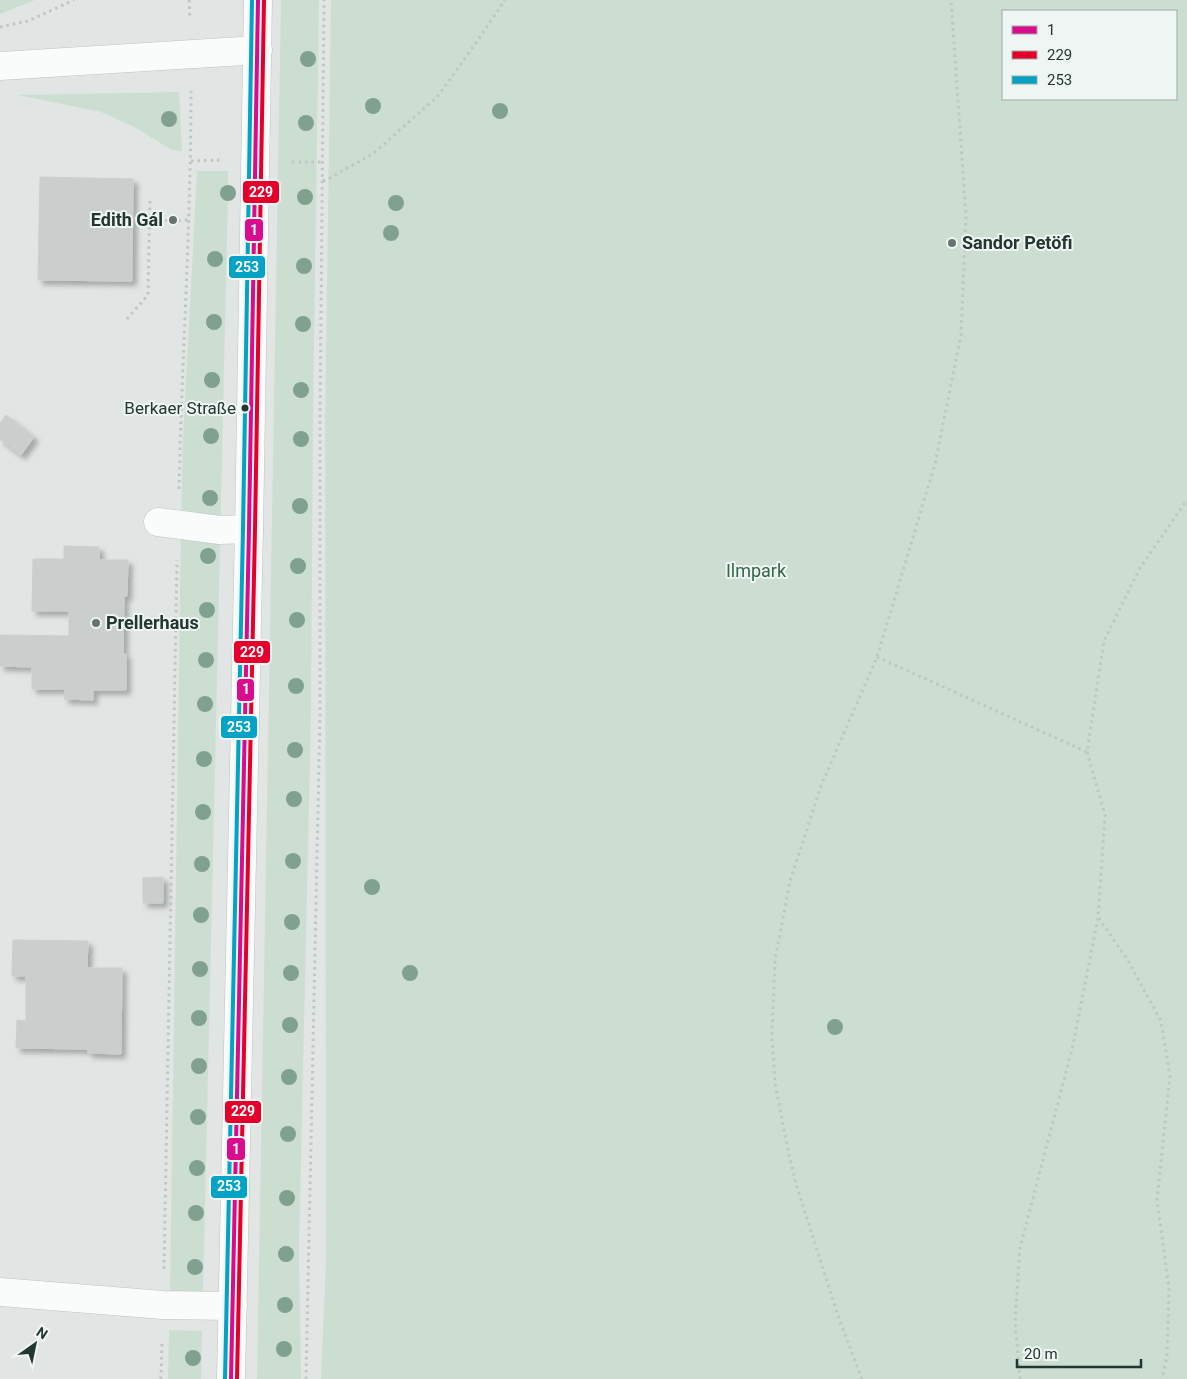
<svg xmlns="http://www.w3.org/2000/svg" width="1187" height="1379" font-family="Roboto,sans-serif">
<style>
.green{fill:#ccded2;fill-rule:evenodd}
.building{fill:#cacfcd;stroke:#cacfcd;filter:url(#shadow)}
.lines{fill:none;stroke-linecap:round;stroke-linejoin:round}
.minor-casing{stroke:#bec3c1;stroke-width:29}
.path{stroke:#bfc6c4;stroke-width:3;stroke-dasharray:2.5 4;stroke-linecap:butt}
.minor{stroke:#fafbfb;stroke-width:28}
.bus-1-casing{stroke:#eff5f2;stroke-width:8}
.bus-2-casing{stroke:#eff5f2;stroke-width:8}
.bus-3-casing{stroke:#eff5f2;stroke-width:8}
.bus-1{stroke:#d80c8c;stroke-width:4}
.bus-2{stroke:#e4002b;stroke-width:4}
.bus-3{stroke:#02a3c6;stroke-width:4}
.tree{fill:#80a18f}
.poi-dot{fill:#657470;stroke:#eff5f2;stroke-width:2}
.bus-dot{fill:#223632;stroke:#eff5f2;stroke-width:2}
.labels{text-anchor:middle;stroke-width:4;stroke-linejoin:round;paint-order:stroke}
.bus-label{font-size:17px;fill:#223632;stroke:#eff5f2;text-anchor:end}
.poi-label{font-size:18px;font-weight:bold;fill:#223632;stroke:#eff5f2;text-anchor:start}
.park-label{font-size:18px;fill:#31684a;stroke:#eff5f2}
.line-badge{stroke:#eff5f2;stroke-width:2}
.badge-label{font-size:14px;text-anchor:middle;font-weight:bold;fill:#fff}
</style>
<defs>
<filter id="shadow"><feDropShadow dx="4.5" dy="4.5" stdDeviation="2.5" flood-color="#0004"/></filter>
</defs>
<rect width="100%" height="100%" fill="#e1e6e4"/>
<g class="green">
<polygon points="0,0 35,0 0,14"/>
<polygon points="281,0 319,0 313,415 311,713 299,1250 301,1379 257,1379"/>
<path d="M331,0H1187V1379H321L326,1260L325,427ZM1003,11H1176V99H1003Z"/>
<polygon points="179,92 182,151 172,150 134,127 101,112 18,95"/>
<polygon points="197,171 228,171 228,193 203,1294 170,1293 181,524 183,436"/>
<polygon points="169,1330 202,1331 201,1379 168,1379"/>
</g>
<g class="building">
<polygon points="40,177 133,179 132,281 38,280"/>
<polygon points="6,415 34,437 21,455 0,439 0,423"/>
<polygon points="64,546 99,547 99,560 128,560 127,596 124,596 123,654 126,654 126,690 93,690 93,700 64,699 65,689 32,689 32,667 0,666 0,635 69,636 69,611 32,611 33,559 64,559"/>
<polygon points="163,877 163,903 143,903 143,878"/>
<polygon points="13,940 88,941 87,968 122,968 121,1054 88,1053 88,1049 16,1048 17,1020 26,1021 26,976 12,976"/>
</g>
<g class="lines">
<g class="minor-casing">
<g id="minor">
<polyline points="0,66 258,50"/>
<polyline points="158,522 220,530 249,529"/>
<polyline points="0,1292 163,1305 233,1306"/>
<polyline points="231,1379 249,529 258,0"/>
</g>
</g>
<g class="path">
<polyline points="189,0 190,19"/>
<polyline points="0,27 28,21 74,0"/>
<polyline points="191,161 221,160"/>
<polyline points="292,162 322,162"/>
<polyline points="323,181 328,179 374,153 438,96 476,43 505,0"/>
<polyline points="133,218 174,221 189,220"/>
<polyline points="127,319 148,295 150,199"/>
<path d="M179,489C182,356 191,224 191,91"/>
<polyline points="877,657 1087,752 1104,641 1140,568 1187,500"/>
<polyline points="1087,752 1105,815 1098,917 1127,959 1161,1021 1170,1076 1157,1200 1169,1288 1167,1356 1162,1379"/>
<polyline points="164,1269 177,560"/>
<polyline points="161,1379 162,1340"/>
<polyline points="306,1379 320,714 320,415 324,0"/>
<polyline points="862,1379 839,1319 796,1184 788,1150 775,1083 772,1035 775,960 790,881 821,786 877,657 935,464 961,335 966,216 951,0"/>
<polyline points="1020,1379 1015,1321 1020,1248 1073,1045 1098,918"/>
</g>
<use href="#minor" class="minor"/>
<g class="bus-1-casing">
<polyline id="bus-1" points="231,1379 249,529 258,0"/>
</g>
<g class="bus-2-casing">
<polyline id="bus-2" points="237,1379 255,529 264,0"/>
</g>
<g class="bus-3-casing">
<polyline id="bus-3" points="225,1379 243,529 252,0"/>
</g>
<use href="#bus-1" class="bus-1"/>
<use href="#bus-2" class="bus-2"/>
<use href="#bus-3" class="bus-3"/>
</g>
<g class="tree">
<circle cx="308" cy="59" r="8"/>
<circle cx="373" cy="106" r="8"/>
<circle cx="500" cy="111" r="8"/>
<circle cx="169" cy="119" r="8"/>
<circle cx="306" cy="123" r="8"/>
<circle cx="228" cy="193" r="8"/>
<circle cx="305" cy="197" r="8"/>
<circle cx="396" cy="203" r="8"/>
<circle cx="391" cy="233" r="8"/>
<circle cx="215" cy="259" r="8"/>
<circle cx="304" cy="266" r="8"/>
<circle cx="214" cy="322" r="8"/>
<circle cx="303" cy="324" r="8"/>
<circle cx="212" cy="380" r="8"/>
<circle cx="301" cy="390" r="8"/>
<circle cx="211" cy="436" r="8"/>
<circle cx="301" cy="439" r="8"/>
<circle cx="210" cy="498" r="8"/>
<circle cx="300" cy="506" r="8"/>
<circle cx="208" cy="556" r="8"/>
<circle cx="298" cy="566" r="8"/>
<circle cx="207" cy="610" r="8"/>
<circle cx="297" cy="620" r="8"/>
<circle cx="206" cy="660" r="8"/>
<circle cx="296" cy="686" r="8"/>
<circle cx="205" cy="704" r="8"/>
<circle cx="295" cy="750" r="8"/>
<circle cx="204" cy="759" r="8"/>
<circle cx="294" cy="799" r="8"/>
<circle cx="203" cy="812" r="8"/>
<circle cx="293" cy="861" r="8"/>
<circle cx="202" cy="864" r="8"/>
<circle cx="372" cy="887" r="8"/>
<circle cx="201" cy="915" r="8"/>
<circle cx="292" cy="922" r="8"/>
<circle cx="200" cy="969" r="8"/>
<circle cx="291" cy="973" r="8"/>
<circle cx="410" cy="973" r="8"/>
<circle cx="199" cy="1018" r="8"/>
<circle cx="290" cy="1025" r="8"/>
<circle cx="835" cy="1027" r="8"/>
<circle cx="199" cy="1066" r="8"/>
<circle cx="289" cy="1077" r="8"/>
<circle cx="198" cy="1117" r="8"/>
<circle cx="288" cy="1134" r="8"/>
<circle cx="197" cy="1168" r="8"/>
<circle cx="287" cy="1198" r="8"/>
<circle cx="196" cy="1213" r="8"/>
<circle cx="286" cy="1254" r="8"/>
<circle cx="195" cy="1267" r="8"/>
<circle cx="285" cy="1305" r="8"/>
<circle cx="284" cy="1349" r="8"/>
<circle cx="193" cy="1358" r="8"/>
</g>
<g class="poi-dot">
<circle cx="173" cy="220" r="5"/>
<circle cx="952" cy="243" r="5"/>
<circle cx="96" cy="623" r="5"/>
</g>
<circle class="bus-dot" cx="245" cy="408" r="4.5"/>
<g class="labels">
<g class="bus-label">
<text x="236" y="414">Berkaer Straße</text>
</g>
<g class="poi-label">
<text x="163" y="226" text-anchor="end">Edith Gál</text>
<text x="962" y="249">Sandor Petöfi</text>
<text x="106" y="629">Prellerhaus</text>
</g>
<g class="park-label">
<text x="756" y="577">Ilmpark</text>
</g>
</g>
<g class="line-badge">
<rect x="242" y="180" width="38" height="24" rx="5" fill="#e4002b"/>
<rect x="244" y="218" width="20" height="24" rx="5" fill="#d80c8c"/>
<rect x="228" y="255" width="38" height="24" rx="5" fill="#02a3c6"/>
<rect x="233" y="640" width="38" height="24" rx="5" fill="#e4002b"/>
<rect x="236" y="678" width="19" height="24" rx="5" fill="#d80c8c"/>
<rect x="220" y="715" width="38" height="24" rx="5" fill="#02a3c6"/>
<rect x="224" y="1100" width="38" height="24" rx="5" fill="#e4002b"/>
<rect x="226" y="1137" width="20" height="24" rx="5" fill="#d80c8c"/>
<rect x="210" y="1175" width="38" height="24" rx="5" fill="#02a3c6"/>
</g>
<g class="badge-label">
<text x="261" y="197">229</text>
<text x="254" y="235">1</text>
<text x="247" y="272">253</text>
<text x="252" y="657">229</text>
<text x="246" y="694">1</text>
<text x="239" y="732">253</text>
<text x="243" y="1116">229</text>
<text x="236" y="1154">1</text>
<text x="229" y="1191">253</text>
</g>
<rect x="1002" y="10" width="175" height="90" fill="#eff5f2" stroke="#9da9a5"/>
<rect x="1012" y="26" width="25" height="8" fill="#d80c8c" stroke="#9da9a5"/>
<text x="1047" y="35" font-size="15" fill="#223632">1</text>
<rect x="1012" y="51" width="25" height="8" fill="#e4002b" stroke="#9da9a5"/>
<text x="1047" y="60" font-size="15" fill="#223632">229</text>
<rect x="1012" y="76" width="25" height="8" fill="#02a3c6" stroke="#9da9a5"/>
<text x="1047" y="85" font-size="15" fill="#223632">253</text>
<g transform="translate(35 1344) rotate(33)" stroke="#eff5f2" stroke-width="4" paint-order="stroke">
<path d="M0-4L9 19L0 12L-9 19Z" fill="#223632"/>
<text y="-8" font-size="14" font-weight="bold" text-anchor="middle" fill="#223632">N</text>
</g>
<path d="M1017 1359v8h124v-8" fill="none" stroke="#223632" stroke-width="2.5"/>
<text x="1024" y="1359" font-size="15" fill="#223632" stroke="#eff5f2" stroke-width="4" paint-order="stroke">20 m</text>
</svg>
